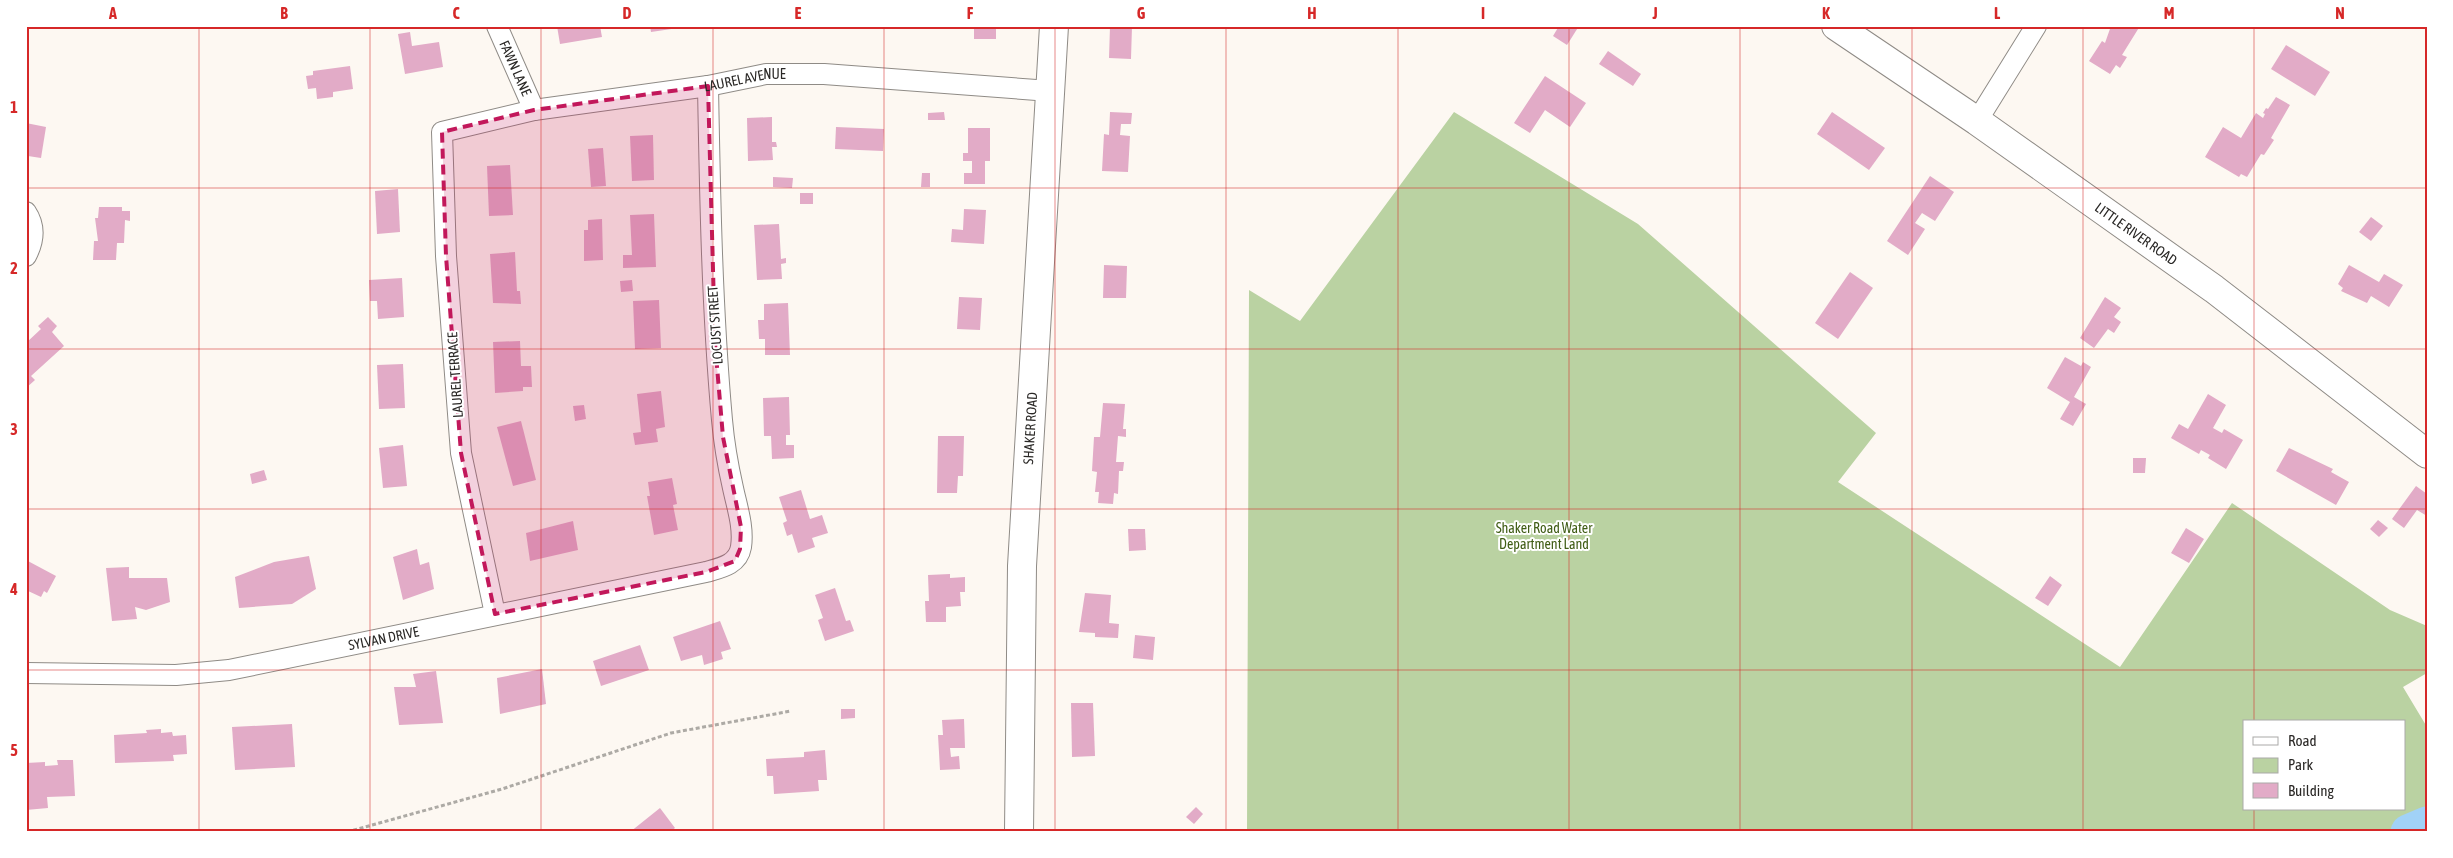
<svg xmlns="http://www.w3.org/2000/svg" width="2453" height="858" font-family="'Asap Condensed',sans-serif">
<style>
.green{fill:#bad2a2;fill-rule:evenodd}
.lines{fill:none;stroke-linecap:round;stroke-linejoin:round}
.river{stroke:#a1d2f7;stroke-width:35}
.building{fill:#e2abc7}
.street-casing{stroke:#8f8b86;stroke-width:22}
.secondary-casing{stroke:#8f8b86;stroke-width:30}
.path{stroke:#adaaa5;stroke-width:3;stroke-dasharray:4 2.5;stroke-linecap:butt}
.street{stroke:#fff;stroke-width:20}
.secondary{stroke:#fff;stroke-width:28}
.marked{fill:#c2185b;fill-opacity:0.2;stroke:#c2185b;stroke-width:4;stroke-dasharray:10 6;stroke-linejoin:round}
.grid{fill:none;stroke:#d62828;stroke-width:1;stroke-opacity:0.55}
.labels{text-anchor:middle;stroke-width:4;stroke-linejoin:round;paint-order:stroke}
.street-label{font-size:14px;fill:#2a2826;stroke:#fff}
.park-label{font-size:14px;fill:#405d16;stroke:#fff}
.neatline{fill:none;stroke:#d62828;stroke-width:2}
.grid-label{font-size:16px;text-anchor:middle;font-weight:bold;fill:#d62828}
</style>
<rect width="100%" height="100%" fill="#fdf8f2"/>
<path class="green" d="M1454,112L1638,224L1876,433L1838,482L2120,667L2232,503L2390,610L2427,626V673L2403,687L2427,727V832H1247L1249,290L1300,321ZM2244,722H2404V809H2244Z"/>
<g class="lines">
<polyline class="river" points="2408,832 2427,824"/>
</g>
<g class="building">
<polygon points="557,26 600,26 602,37 560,44"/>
<polygon points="650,26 685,26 685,27 651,32"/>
<rect x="974" y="26" width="22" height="13"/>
<polygon points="1110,26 1132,26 1131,59 1109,58"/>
<polygon points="1559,26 1579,26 1567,45 1553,36"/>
<polygon points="2111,26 2140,26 2122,55 2127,57 2120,68 2116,65 2110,74 2089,61 2102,41 2105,43"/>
<polygon points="410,32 412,46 439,42 443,67 405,74 398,34"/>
<polygon points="2286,45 2330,72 2315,96 2271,69"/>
<polygon points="1608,51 1641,74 1633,86 1599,64"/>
<polygon points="350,66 353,89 333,92 333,97 317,99 316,88 308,89 306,76 313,75 313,71"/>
<polygon points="1545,76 1586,103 1570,127 1545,110 1530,133 1514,123"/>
<polygon points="2276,97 2290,105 2271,138 2274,140 2264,155 2261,154 2247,177 2241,174 2239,177 2205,157 2223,127 2241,138 2256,113 2263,118 2265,114 2263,113 2266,108 2268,109"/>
<polygon points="944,112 945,120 928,120 928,113"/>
<polygon points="1110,112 1132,113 1131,124 1121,124 1120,135 1130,136 1128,172 1102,171 1104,134 1109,135"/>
<polygon points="1832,112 1885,148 1869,170 1817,134"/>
<polygon points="772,117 772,142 776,142 777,147 772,147 773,160 748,161 747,118"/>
<polygon points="26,123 46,127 41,158 28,156"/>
<polygon points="836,127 884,129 883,151 835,149"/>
<polygon points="968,128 990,128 990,161 985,161 985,184 964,184 964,173 972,173 972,161 963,161 963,153 968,153"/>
<polygon points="653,135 654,180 632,181 630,136"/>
<polygon points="603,148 606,186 591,187 588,149"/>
<polygon points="510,165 513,215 489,216 487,166"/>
<polygon points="922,173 930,173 930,187 921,187"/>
<polygon points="1930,176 1954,192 1935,221 1922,213 1915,223 1925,229 1908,255 1887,241"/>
<polygon points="773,177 793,178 792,188 773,187"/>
<polygon points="398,189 400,232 377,234 375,191"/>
<rect x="800" y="193" width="13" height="11"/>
<polygon points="99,207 122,207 122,211 130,211 130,221 125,220 124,243 117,243 116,260 93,260 94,241 98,241 95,218 98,218"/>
<polygon points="964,209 986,210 984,244 951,242 952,229 963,230"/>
<polygon points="654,214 656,267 623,268 623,255 632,255 630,215"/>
<polygon points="2371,217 2383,226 2371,241 2359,232"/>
<polygon points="602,219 603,260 584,261 584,230 588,230 588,220"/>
<polygon points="779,224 781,259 786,258 786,263 781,264 782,279 757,280 754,225"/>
<polygon points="515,252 517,291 520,291 521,304 493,303 490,254"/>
<polygon points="1104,265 1127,266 1126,298 1103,298"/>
<polygon points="2349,265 2379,282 2384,274 2403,285 2389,307 2371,296 2367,303 2341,291 2343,288 2338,284"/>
<polygon points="1850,272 1873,288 1838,339 1815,323"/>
<polygon points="402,278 404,317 378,319 377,301 370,301 369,280"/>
<polygon points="632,280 633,291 621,292 620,281"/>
<polygon points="959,297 982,298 980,330 957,329"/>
<polygon points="2105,297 2121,308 2114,317 2121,322 2114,333 2108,329 2094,348 2080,338"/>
<polygon points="659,300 661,348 635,349 633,301"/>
<polygon points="788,303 790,355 765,355 765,339 759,339 758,320 764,320 764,304"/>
<polygon points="48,317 57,326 52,332 64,346 31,376 35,380 26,388 26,343 41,329 38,326"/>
<polygon points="520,341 521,366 531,366 532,387 523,387 523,391 495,393 493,342"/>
<polygon points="2065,357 2081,366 2083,362 2091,367 2074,397 2086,404 2073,426 2060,419 2070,402 2047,388"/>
<polygon points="403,364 405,408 379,409 377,365"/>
<polygon points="661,391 665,427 656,429 658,442 635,445 633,433 641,432 637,394"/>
<polygon points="2208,394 2226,405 2213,428 2222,433 2224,429 2243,440 2226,469 2208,458 2210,455 2201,450 2199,454 2171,438 2179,424 2188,429"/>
<polygon points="789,397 790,435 786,435 786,445 794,445 794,458 772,459 771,436 764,436 763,398"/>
<polygon points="1103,403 1125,404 1123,429 1126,429 1126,437 1118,436 1116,462 1124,462 1123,471 1119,471 1118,494 1114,493 1113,504 1098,503 1099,492 1095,492 1097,472 1092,471 1094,437 1100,437"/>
<polygon points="584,405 586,419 575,421 573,406"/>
<polygon points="521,421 536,480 513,486 497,427"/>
<polygon points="938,436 964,436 963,476 958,476 957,493 937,493"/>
<polygon points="403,445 407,486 383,488 379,448"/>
<polygon points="2289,448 2333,469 2331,472 2349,482 2336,505 2276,471"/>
<polygon points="2133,458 2146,458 2145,473 2133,473"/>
<polygon points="264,470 267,480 252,484 250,474"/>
<polygon points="672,478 677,504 673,505 678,530 654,535 647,496 650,496 648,482"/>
<polygon points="2416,486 2427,494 2427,516 2417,510 2404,528 2392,519"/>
<polygon points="801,490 810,519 822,515 828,533 812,538 815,547 798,553 792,534 787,536 783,523 787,521 779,497"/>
<polygon points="2378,520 2388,528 2379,537 2370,529"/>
<polygon points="573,521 578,550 530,561 526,533"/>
<polygon points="2186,528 2204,539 2189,563 2171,553"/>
<polygon points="1128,529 1145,529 1146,550 1129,551"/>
<polygon points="417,549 420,565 429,562 434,589 403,600 393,557"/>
<polygon points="309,556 316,589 292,604 239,608 235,577 274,562"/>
<polygon points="26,560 56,576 47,593 44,591 41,597 26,590"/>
<polygon points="129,567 129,578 167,578 170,602 146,610 135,607 137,619 112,621 106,568"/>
<polygon points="950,574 950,578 965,577 965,592 960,592 961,606 946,607 946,622 926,622 925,601 929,601 928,575"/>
<polygon points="2050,576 2062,585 2048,606 2035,598"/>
<polygon points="835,588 846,621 850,620 854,631 825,641 818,620 823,618 815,595"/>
<polygon points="1085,593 1111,595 1109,623 1119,624 1118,638 1095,637 1095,633 1079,632"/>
<polygon points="720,621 731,649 721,652 723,659 704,665 702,655 681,661 673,637"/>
<polygon points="1135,635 1155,637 1153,660 1133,658"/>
<polygon points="640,645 649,670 601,686 593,661"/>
<polygon points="542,669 546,704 500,714 497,678"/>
<polygon points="436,671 443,723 399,725 394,687 416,687 413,674"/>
<polygon points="1071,703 1093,703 1095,756 1072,757"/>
<polygon points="841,709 855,709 855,718 841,719"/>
<polygon points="964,719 965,748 950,748 951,757 959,756 960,769 940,770 938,735 943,735 942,720"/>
<polygon points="292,724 295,767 235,770 232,727"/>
<polygon points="161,729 161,733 172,732 173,736 186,735 187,754 173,755 174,761 115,763 114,735 147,733 146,730"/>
<polygon points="825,750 827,780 818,780 819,791 774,794 773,776 767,776 766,759 804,757 804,752"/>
<polygon points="57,760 73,760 75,796 47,797 48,808 26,810 26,763 45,762 45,766 58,765"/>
<polygon points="1196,807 1203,814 1194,824 1186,817"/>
<polygon points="660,808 675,828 670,832 630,832"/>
</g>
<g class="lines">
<g class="street-casing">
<g id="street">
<path id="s1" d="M497,26L534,110"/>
<polyline points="1977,121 2036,26"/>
<path d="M26,212C36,227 34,241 26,256"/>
<path id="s2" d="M495,614L461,453L446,256L442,132L534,110L708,86L766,74H824L1050,91"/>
<path id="s3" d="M26,673L176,675L229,670L706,572C720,568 738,565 741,547C744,527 737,507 733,488C728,466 724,443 722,420C712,309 710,198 708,86"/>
</g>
</g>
<g class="secondary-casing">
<g id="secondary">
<path id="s4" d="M1836,26L1977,121L2214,289L2427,454"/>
<path id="s5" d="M1019,832L1022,566L1054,26"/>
</g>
</g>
<polyline class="path" points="347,832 502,789 671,733 791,711"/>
<use href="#street" class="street"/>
<use href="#secondary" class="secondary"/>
</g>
<path class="marked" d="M708,86L715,343L723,437L741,527L740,549L735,561L706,572L495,614L461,453L446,256L442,132L534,110Z"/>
<path class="grid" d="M199,26V832M370,26V832M541,26V832M713,26V832M884,26V832M1055,26V832M1226,26V832M1398,26V832M1569,26V832M1740,26V832M1912,26V832M2083,26V832M2254,26V722M26,188H2427M26,349H2427M26,509H2427M26,670H2427M2254,809V832"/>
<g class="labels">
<g class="street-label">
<text dy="5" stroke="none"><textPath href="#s1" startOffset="46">FAWN LANE</textPath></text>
<text dy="5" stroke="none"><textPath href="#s2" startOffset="794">LAUREL AVENUE</textPath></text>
<text dy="5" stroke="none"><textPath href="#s4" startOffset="365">LITTLE RIVER ROAD</textPath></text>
<text transform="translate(715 325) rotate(-94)" y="5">LOCUST STREET</text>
<text transform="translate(455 375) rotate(-94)" y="5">LAUREL TERRACE</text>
<text dy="5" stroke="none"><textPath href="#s5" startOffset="404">SHAKER ROAD</textPath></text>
<text dy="5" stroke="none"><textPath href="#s3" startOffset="361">SYLVAN DRIVE</textPath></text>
</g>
<g class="park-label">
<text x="1544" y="533">Shaker Road Water<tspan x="1544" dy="16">Department Land</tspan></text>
</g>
</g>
<rect width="2453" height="858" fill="none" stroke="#ffffff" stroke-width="55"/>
<rect x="2243" y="720" width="162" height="90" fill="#ffffff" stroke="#aaa9a8"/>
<rect x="2253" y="737" width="25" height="8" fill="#ffffff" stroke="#aaa9a8"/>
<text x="2288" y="746" font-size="15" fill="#2a2826">Road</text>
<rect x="2253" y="758" width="25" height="15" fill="#bad2a2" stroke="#aaa9a8"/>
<text x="2288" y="770" font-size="15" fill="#2a2826">Park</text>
<rect x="2253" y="783" width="25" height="15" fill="#e2abc7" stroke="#aaa9a8"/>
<text x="2288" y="796" font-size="15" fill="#2a2826">Building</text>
<rect x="28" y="28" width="2398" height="802" class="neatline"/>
<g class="grid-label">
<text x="113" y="19">A</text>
<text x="284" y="19">B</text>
<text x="456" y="19">C</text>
<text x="627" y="19">D</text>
<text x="798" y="19">E</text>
<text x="970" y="19">F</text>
<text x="1141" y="19">G</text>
<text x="1312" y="19">H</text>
<text x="1483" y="19">I</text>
<text x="1655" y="19">J</text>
<text x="1826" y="19">K</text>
<text x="1997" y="19">L</text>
<text x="2169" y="19">M</text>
<text x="2340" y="19">N</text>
<text x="14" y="113">1</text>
<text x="14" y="274">2</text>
<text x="14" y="435">3</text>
<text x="14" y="595">4</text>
<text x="14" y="756">5</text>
</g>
</svg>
